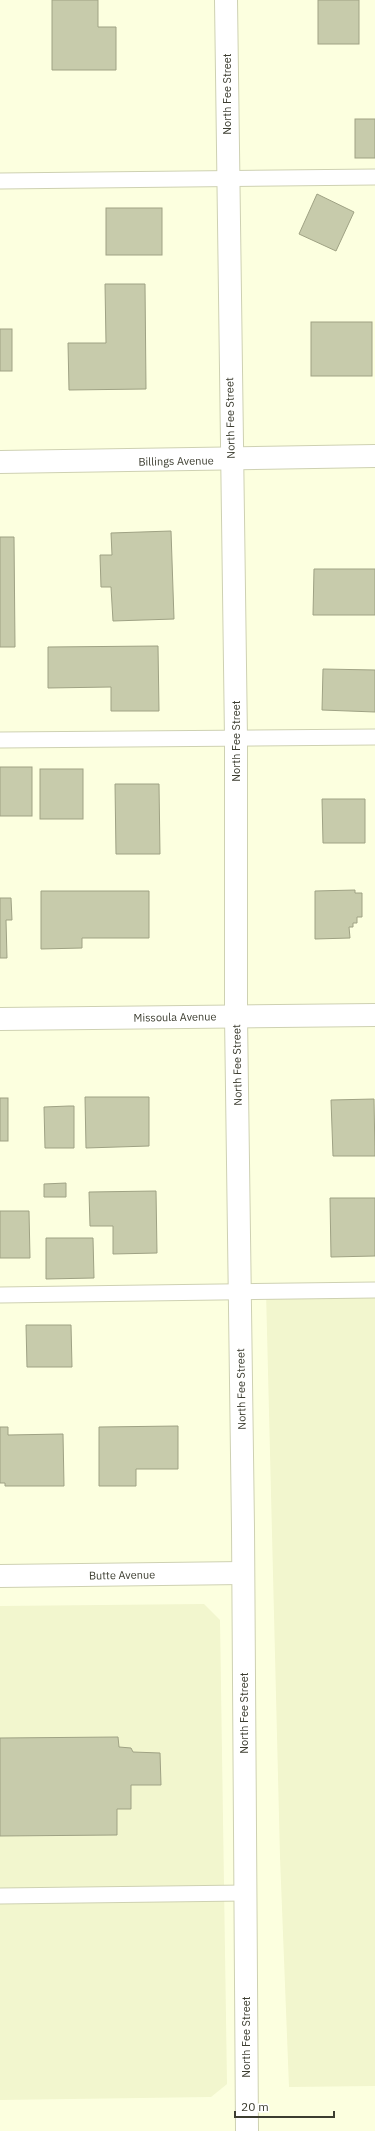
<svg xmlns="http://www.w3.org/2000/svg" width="375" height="2131" font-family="'IBM Plex Sans',sans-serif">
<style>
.built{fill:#f2f6ce}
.building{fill:#c7cbab;stroke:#9fa284}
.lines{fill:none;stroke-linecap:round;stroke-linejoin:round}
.lane-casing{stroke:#ced1b2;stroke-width:17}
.street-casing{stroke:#ced1b2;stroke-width:24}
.lane{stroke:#fff;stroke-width:15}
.street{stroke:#fff;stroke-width:22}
.labels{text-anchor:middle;stroke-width:4;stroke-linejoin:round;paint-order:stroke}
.street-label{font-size:11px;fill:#3c3d30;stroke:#fff}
</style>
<rect width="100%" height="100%" fill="#fcffdf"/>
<g class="built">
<polygon points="375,1290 375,2086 289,2087 280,1857 266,1291"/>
<polygon points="204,1604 220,1620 227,2084 211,2097 0,2100 0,1606"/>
</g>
<g class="building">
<polygon points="52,0 98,0 98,27 116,27 116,70 52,70"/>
<rect x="318" y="0" width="41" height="44"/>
<rect x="355" y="119" width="20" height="39"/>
<polygon points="317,194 354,212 336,251 299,234"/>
<rect x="106" y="208" width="56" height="47"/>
<polygon points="105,284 145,284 146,389 69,390 68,343 106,343"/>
<rect x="311" y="322" width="61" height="54"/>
<rect x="0" y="329" width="12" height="42"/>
<polygon points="171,531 174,619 113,621 111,587 101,587 100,555 112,555 111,533"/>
<polygon points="0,537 14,537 15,647 0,647"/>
<polygon points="314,569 375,569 375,615 313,615"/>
<polygon points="158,646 159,711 111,711 111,687 48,688 48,647"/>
<polygon points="323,669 375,670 375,712 322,710"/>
<rect x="0" y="767" width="32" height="49"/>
<rect x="40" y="769" width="43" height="50"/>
<polygon points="115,784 159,784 160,854 116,854"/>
<polygon points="322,799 365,799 365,843 323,843"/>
<polygon points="355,890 355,893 362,893 362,917 357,917 357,923 353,923 353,927 349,927 350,938 315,939 315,891"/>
<polygon points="41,891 149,891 149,938 82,938 82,948 41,949"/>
<polygon points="0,898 11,898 12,920 6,920 7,958 0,958"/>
<polygon points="85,1097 149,1097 149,1146 86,1148"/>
<rect x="0" y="1098" width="8" height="43"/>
<polygon points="374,1099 375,1156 333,1156 331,1100"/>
<polygon points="69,1106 74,1106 74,1148 45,1148 44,1107"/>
<polygon points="66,1183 66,1197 44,1197 44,1184"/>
<polygon points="156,1191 157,1253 113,1254 113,1226 90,1226 89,1192"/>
<polygon points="330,1198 375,1198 375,1256 331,1257"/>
<polygon points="0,1211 29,1211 30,1258 0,1258"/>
<polygon points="46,1238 93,1238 94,1278 46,1279"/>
<polygon points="26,1325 71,1325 72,1367 27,1367"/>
<polygon points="178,1426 178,1469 136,1469 136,1486 99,1486 99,1427"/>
<polygon points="0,1427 8,1427 8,1435 63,1434 64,1486 5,1486 5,1483 0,1483"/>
<polygon points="118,1737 119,1747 131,1748 133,1752 160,1753 161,1785 131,1785 131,1809 117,1809 117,1835 0,1836 0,1738"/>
</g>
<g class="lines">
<g class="lane-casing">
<g id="lane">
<polyline points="0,181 375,177"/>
<polyline points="0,740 375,737"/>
<polyline points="0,1295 375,1290"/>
<polyline points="0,1896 245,1893"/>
</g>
</g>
<g class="street-casing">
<g id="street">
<polyline points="226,0 236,739 236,1016 243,1528 247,2131"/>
<polyline points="0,462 375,456"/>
<polyline points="0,1019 375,1015"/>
<polyline points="0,1576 243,1573"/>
</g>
</g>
<use href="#lane" class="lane"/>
<use href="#street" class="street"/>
</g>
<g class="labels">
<g class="street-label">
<text transform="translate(227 94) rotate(-90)" y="4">North Fee Street</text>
<text transform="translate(230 418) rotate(-91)" y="4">North Fee Street</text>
<text transform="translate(176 461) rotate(-1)" y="4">Billings Avenue</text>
<text transform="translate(236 741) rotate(-90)" y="4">North Fee Street</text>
<text transform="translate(175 1017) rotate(-1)" y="4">Missoula Avenue</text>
<text transform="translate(237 1065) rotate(-91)" y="4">North Fee Street</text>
<text transform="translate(241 1389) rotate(-91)" y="4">North Fee Street</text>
<text transform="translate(122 1575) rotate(-1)" y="4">Butte Avenue</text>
<text transform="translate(244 1713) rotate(-90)" y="4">North Fee Street</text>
<text transform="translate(246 2037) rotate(-90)" y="4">North Fee Street</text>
</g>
</g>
<path d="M235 2111v6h99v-6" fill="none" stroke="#3c3d30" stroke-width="2"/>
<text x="241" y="2111" font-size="12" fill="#3c3d30" stroke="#ffffff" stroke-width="3" paint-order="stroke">20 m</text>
</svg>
